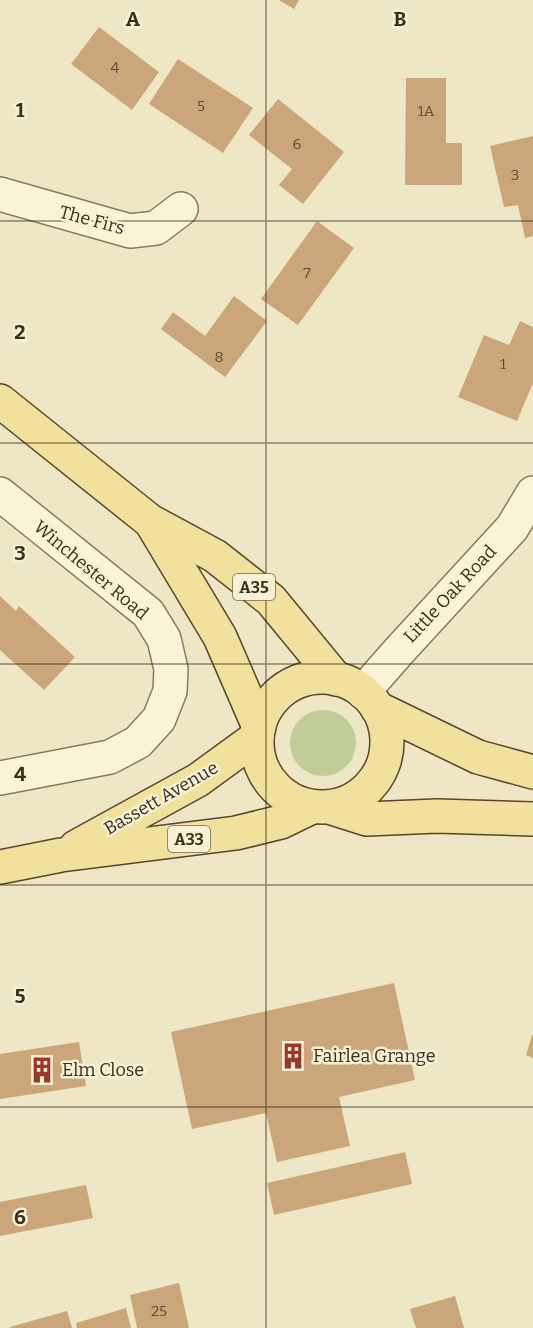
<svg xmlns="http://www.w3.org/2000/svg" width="533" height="1328" font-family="Bitter,serif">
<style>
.green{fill:#c0cd99}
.building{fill:#cca67b}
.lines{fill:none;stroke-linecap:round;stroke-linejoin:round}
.street-casing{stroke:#89795b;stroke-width:36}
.primary-casing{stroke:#57462f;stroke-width:36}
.street{stroke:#f9f3d8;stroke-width:33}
.primary{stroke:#f1e19d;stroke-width:33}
.grid{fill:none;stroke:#392f1f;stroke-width:1.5;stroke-opacity:0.55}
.labels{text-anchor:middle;stroke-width:5;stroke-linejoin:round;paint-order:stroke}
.number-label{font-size:15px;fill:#5e4d36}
.shield{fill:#f6f0d5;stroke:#726956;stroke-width:1.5}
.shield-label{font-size:16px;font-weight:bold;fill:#392f1f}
.street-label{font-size:18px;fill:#392f1f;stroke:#f6f0d5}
.poi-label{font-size:18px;fill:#392f1f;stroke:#f6f0d5;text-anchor:start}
.grid-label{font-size:20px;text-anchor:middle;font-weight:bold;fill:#392f1f;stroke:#f6f0d5;stroke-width:5;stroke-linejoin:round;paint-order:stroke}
</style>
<rect width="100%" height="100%" fill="#eee7c5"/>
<circle class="green" cx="323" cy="743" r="33"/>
<g class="building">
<polygon points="279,0 299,0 294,9"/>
<polygon points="99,27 159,72 132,110 71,64"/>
<polygon points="178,59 253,108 223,153 149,104"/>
<polygon points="406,78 446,78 446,143 462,143 462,185 405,185"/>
<polygon points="278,99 344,152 303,204 279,185 292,169 249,135"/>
<polygon points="533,136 533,236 525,238 518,205 504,207 490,146"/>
<polygon points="317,221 354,248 298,325 261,299"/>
<polygon points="234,296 267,321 225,377 161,329 173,312 205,336"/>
<polygon points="520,321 533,327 533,383 517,421 458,397 484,335 509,345"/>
<polygon points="0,596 16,611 19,606 75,657 44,690 0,650"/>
<polygon points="394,983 415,1080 339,1097 350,1146 277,1162 266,1113 192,1129 171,1032"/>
<polygon points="532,1035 533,1035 533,1058 526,1055"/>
<polygon points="79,1042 86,1086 0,1099 0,1054"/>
<polygon points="405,1152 412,1184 274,1215 267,1183"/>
<polygon points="86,1185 93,1218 0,1236 0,1202"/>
<polygon points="179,1283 189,1328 137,1328 130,1295"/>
<polygon points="455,1296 464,1328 416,1328 410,1309"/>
<polygon points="126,1308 131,1328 77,1328 76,1323"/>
<polygon points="67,1311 72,1328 10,1328 10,1327"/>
</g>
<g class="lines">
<g class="street-casing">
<g id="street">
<polyline points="0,194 130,231 156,228 181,209"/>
<polyline points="0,494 148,613 164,639 171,669 170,691 159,719 138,742 110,757 0,778"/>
<polyline points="363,692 399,651 512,528 533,493"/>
</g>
</g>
<g class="primary-casing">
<g id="primary">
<polyline points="0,401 150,521 215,556 271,600 336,679"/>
<polyline points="151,522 220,637 259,727"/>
<circle cx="322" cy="742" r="65"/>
<polyline points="377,708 478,757 533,772"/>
<polyline points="329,807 367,819 437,816 533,819"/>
<polyline points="76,847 198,780 257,737"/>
<polyline points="0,867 61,855 236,833 281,822 312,807"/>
</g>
</g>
<use href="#street" class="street"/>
<use href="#primary" class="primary"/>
</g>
<path class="grid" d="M266,0V1328M0,221H533M0,443H533M0,664H533M0,885H533M0,1107H533"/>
<defs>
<g id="building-bare" transform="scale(2.07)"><path d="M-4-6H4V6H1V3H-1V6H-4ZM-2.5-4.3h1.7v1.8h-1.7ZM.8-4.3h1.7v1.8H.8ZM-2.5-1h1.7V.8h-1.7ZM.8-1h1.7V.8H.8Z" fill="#99372b" stroke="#f6f0d5" stroke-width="2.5" paint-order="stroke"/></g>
</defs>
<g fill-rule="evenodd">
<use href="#building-bare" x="293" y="1056"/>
<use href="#building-bare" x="42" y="1070"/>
</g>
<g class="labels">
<g class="number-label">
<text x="115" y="73">4</text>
<text x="201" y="111">5</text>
<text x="426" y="116">1A</text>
<text x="297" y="149">6</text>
<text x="515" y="180">3</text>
<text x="307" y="278">7</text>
<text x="219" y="362">8</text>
<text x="503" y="369">1</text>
<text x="159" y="1316">25</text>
</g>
<g class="shield">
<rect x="233" y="574" width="42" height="26" rx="4.5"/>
<rect x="168" y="826" width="42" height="26" rx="4.5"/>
</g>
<g class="shield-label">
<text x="254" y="593">A35</text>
<text x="189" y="845">A33</text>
</g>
<g class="street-label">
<text transform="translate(92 220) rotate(15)" y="6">The Firs</text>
<text transform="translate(91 570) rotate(40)" y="6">Winchester Road</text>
<text transform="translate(450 594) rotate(-47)" y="6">Little Oak Road</text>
<text transform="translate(161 798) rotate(-30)" y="6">Bassett Avenue</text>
</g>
<g class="poi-label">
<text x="313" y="1062">Fairlea Grange</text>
<text x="62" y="1076">Elm Close</text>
</g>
</g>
<g class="grid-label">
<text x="133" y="26">A</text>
<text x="400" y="26">B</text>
<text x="20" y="117">1</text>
<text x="20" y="339">2</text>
<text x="20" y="560">3</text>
<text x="20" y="781">4</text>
<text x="20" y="1003">5</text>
<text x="20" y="1224">6</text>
</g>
</svg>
